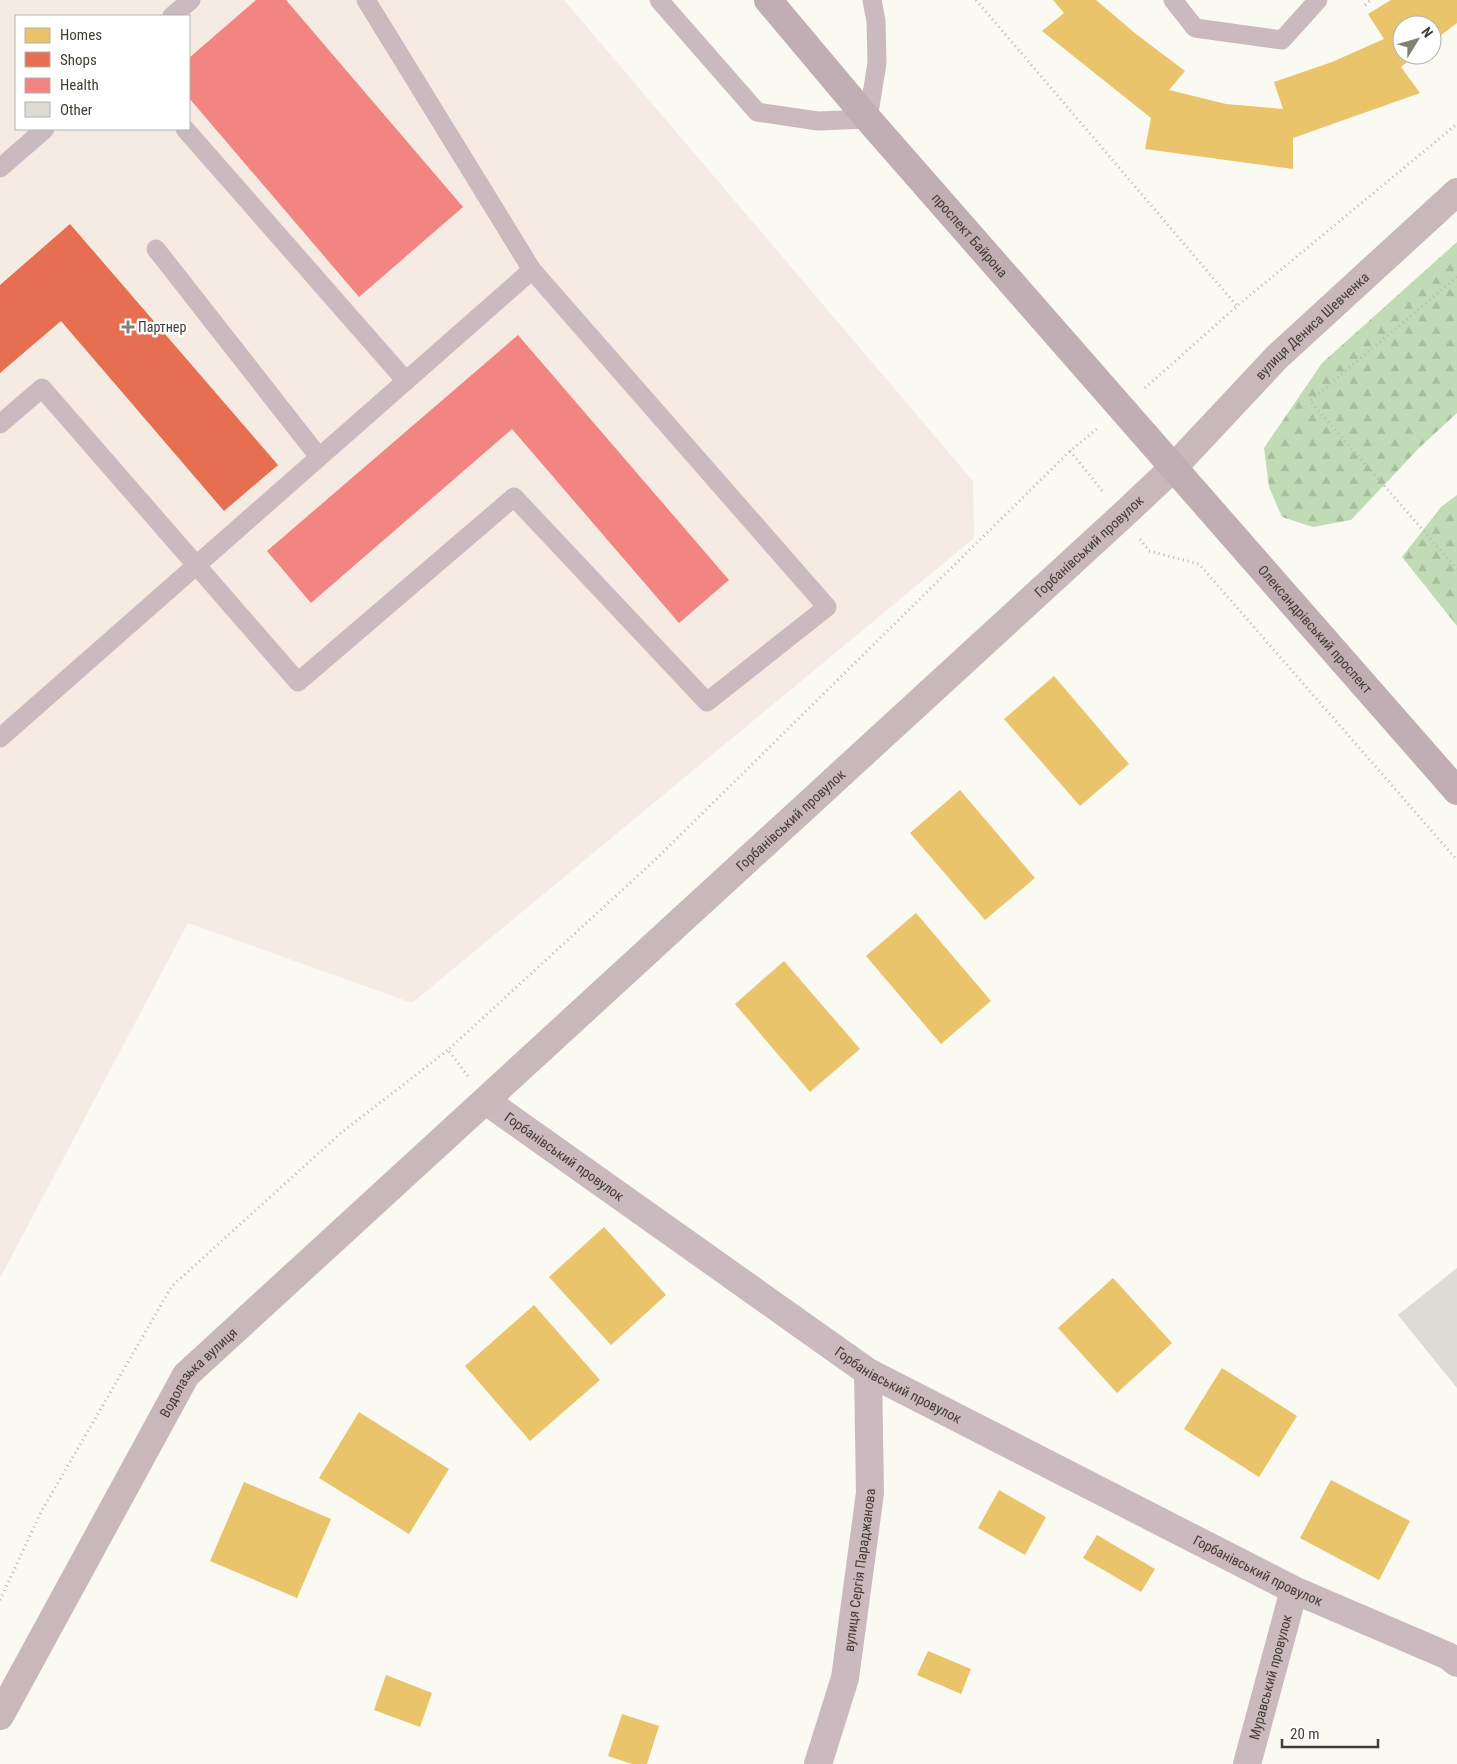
<svg xmlns="http://www.w3.org/2000/svg" width="1457" height="1764" font-family="'Roboto Condensed',sans-serif">
<style>
.medical{fill:#f5ebe2;fill-rule:evenodd}
.forest{fill:url(#forest-firs)}
.homes{fill:#e9c46a}
.shops{fill:#e76f51}
.health{fill:#f28482}
.building{fill:#dddbd3}
.lines{fill:none;stroke-linecap:round;stroke-linejoin:round}
.path{stroke:#bfb4b6;stroke-width:3;stroke-dasharray:1 4;stroke-linecap:butt}
.lane{stroke:#cab9bf;stroke-width:19}
.street{stroke:#cab9bf;stroke-width:28}
.secondary{stroke:#c8b8bc;stroke-width:28}
.primary{stroke:#c1aeb5;stroke-width:28}
.poi-dot{fill:#827f75;stroke:#fff;stroke-width:2}
.labels{text-anchor:middle;stroke-width:5;stroke-linejoin:round;paint-order:stroke}
.street-label{font-size:14px;fill:#413d32;stroke:#fff}
.poi-label{font-size:14px;fill:#413d32;stroke:#fff;text-anchor:start}
</style>
<defs>
<pattern id="forest-firs" width="22" height="20" patternUnits="userSpaceOnUse" patternTransform="scale(1.25)"><rect width="22" height="20" fill="#c1dbb6"/><path d="M5 1l3.5 6h-7zM16 11l3.5 6h-7z" fill="#a7bd9d"/></pattern>
</defs>
<rect width="100%" height="100%" fill="#faf9f2"/>
<path class="medical" d="M0,0H564L973,481L974,538L412,1003L188,923L0,1278ZM16,16H189V129H16Z"/>
<g class="forest">
<polygon points="1457,242 1457,413 1420,447 1351,520 1313,527 1282,517 1269,487 1264,448 1322,363"/>
<polygon points="1457,495 1457,626 1402,557 1441,507"/>
</g>
<g class="homes">
<polygon points="1053,0 1096,0 1136,34 1185,71 1169,90 1226,104 1283,109 1274,82 1332,62 1384,39 1368,14 1391,0 1457,0 1457,23 1432,42 1432,25 1402,25 1402,55 1416,55 1401,67 1420,93 1293,138 1293,169 1145,149 1151,118 1042,31 1064,13"/>
<polygon points="1054,676 1129,764 1080,806 1004,719"/>
<polygon points="960,790 1035,878 985,920 910,833"/>
<polygon points="916,913 991,1001 941,1044 866,956"/>
<polygon points="784,961 860,1049 810,1092 735,1004"/>
<polygon points="604,1227 666,1295 611,1345 549,1277"/>
<polygon points="1113,1278 1172,1343 1117,1393 1058,1328"/>
<polygon points="534,1305 600,1380 530,1441 465,1366"/>
<polygon points="1222,1368 1297,1416 1259,1477 1184,1429"/>
<polygon points="359,1412 449,1469 409,1534 319,1478"/>
<polygon points="1331,1480 1410,1521 1379,1580 1300,1538"/>
<polygon points="244,1482 331,1519 297,1598 210,1561"/>
<polygon points="999,1490 1046,1517 1025,1555 978,1528"/>
<polygon points="1097,1535 1155,1569 1141,1592 1083,1558"/>
<polygon points="928,1651 971,1669 961,1694 917,1675"/>
<polygon points="386,1675 432,1693 420,1727 374,1710"/>
<polygon points="622,1714 659,1726 647,1764 632,1764 608,1756"/>
</g>
<polygon class="shops" points="70,224 278,465 224,511 61,321 0,373 0,285"/>
<g class="health">
<polygon points="256,0 286,0 463,207 359,297 189,98 189,58"/>
<polygon points="518,335 729,580 679,623 512,429 311,603 267,551"/>
</g>
<polygon class="building" points="1457,1268 1457,1388 1398,1315"/>
<g class="lines">
<g class="path">
<polyline points="976,0 1237,306"/>
<polyline points="1365,5 1371,0"/>
<polyline points="1457,277 1310,401 1457,569"/>
<polyline points="1145,388 1237,306 1457,124"/>
<polyline points="1070,451 1104,493"/>
<polyline points="1140,539 1149,551 1199,564 1457,860"/>
<polyline points="468,1076 448,1050 656,859 1070,451 1098,428"/>
<polyline points="0,1600 41,1512 172,1286 342,1132 448,1050"/>
</g>
<g class="lane">
<polyline points="659,0 757,112 818,121 868,119 877,63 876,21 872,0"/>
<polyline points="1173,0 1195,28 1282,40 1318,0"/>
<polyline points="172,16 191,0"/>
<polyline points="185,129 406,381"/>
<polyline points="0,168 45,129"/>
<polyline points="156,249 319,457"/>
<polyline points="0,424 42,388 298,682 514,497 707,702 827,607 532,270"/>
<polyline points="0,738 532,270 366,0"/>
</g>
<g class="street">
<path id="s1" d="M486,1101L868,1372L1294,1590L1448,1656L1457,1663"/>
<path id="s2" d="M818,1764L845,1678L870,1493L868,1372"/>
<path id="s3" d="M1247,1764L1294,1590"/>
</g>
<path class="secondary" id="s4" d="M0,1716L186,1375L1122,516L1173,468L1277,357L1457,192"/>
<path class="primary" id="s5" d="M768,0L868,119L1457,791"/>
</g>
<path class="poi-dot" d="M125.5 319.5h5v5h5v5h-5v5h-5v-5h-5v-5h5z"/>
<g class="labels">
<g class="street-label">
<text dy="5" stroke="none"><textPath href="#s5" startOffset="310">проспект Байрона</textPath></text>
<text dy="5" stroke="none"><textPath href="#s4" startOffset="1928">вулиця Дениса Шевченка</textPath></text>
<text dy="5" stroke="none"><textPath href="#s4" startOffset="1614">Горбанівський провулок</textPath></text>
<text dy="5" stroke="none"><textPath href="#s5" startOffset="834">Олександрівський проспект</textPath></text>
<text dy="5" stroke="none"><textPath href="#s4" startOffset="1209">Горбанівський провулок</textPath></text>
<text dy="5" stroke="none"><textPath href="#s1" startOffset="96">Горбанівський провулок</textPath></text>
<text dy="5" stroke="none"><textPath href="#s4" startOffset="398">Водолазька вулиця</textPath></text>
<text dy="5" stroke="none"><textPath href="#s1" startOffset="501">Горбанівський провулок</textPath></text>
<text dy="5" stroke="none"><textPath href="#s2" startOffset="199">вулиця Сергія Параджанова</textPath></text>
<text dy="5" stroke="none"><textPath href="#s1" startOffset="906">Горбанівський провулок</textPath></text>
<text dy="5" stroke="none"><textPath href="#s3" startOffset="90">Муравський провулок</textPath></text>
</g>
<g class="poi-label">
<text x="138" y="332">Партнер</text>
</g>
</g>
<rect x="15" y="15" width="175" height="115" fill="#ffffff" stroke="#b3b1ad"/>
<rect x="25" y="28" width="25" height="15" fill="#e9c46a" stroke="#b3b1ad"/>
<text x="60" y="40" font-size="15" fill="#413d32">Homes</text>
<rect x="25" y="52" width="25" height="15" fill="#e76f51" stroke="#b3b1ad"/>
<text x="60" y="65" font-size="15" fill="#413d32">Shops</text>
<rect x="25" y="78" width="25" height="15" fill="#f28482" stroke="#b3b1ad"/>
<text x="60" y="90" font-size="15" fill="#413d32">Health</text>
<rect x="25" y="102" width="25" height="15" fill="#dddbd3" stroke="#b3b1ad"/>
<text x="60" y="115" font-size="15" fill="#413d32">Other</text>
<g transform="translate(1417 40) rotate(53)"><circle r="24" fill="#ffffff" stroke="#b3b1ad"/>
<path d="M0-4L9 19L0 12L-9 19Z" fill="#827f75"/>
<text y="-8" font-size="14" font-weight="bold" text-anchor="middle" fill="#413d32">N</text>
</g>
<path d="M1282 1739v8h96v-8" fill="none" stroke="#413d32" stroke-width="2.5"/>
<text x="1290" y="1739" font-size="15" fill="#413d32" stroke="#ffffff" stroke-width="4" paint-order="stroke">20 m</text>
</svg>
